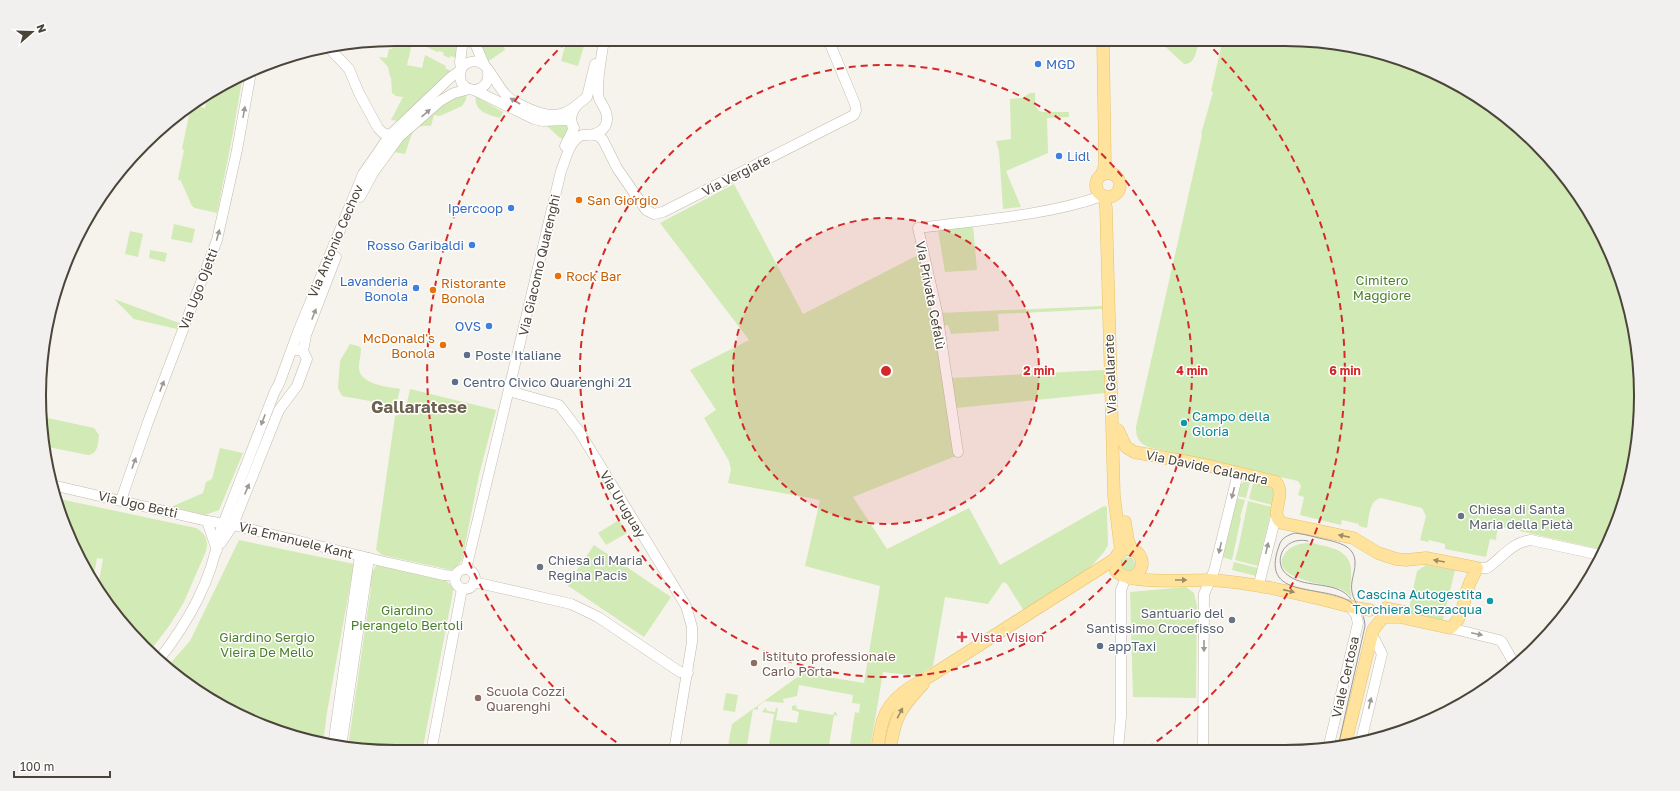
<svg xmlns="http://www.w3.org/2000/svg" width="1680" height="791" font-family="'Golos Text',sans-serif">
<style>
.green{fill:#d2eab5}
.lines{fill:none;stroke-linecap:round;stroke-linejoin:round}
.minor-casing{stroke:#c2bbae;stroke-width:11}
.major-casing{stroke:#e6c16a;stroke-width:13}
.minor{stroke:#fff;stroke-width:10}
.major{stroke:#ffe39c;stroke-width:12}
.tram{stroke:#9a9a9a;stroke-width:1}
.oneway{fill:#9c9892}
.oneway2{fill:#9c8c66}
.ring{fill:none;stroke:#d62828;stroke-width:2;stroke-dasharray:7 5}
.shop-dot{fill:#3f7fe0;stroke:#fff;stroke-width:1.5}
.food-dot{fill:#e8710a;stroke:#fff;stroke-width:1.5}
.service-dot{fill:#5c6f8a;stroke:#fff;stroke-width:1.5}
.culture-dot{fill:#0f9aa8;stroke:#fff;stroke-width:1.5}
.worship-dot{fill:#6b7280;stroke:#fff;stroke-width:1.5}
.health-dot{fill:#e0444e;stroke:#fff;stroke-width:1.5}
.education-dot{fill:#8d6e63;stroke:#fff;stroke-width:1.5}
.labels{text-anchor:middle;stroke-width:3;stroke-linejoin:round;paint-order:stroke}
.shop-label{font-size:13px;fill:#366cbe;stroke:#fff;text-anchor:end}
.street-label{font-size:13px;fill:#4b4439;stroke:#fff}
.food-label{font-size:13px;fill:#c56008;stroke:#fff;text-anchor:start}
.park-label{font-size:13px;fill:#4a7f2a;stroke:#fff}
.service-label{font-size:13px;fill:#4e5e75;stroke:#fff;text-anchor:start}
.culture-label{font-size:13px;fill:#0d838f;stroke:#fff;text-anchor:start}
.worship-label{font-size:13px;fill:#5b616d;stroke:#fff;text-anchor:start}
.health-label{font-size:13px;fill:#be3a42;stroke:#fff;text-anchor:start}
.education-label{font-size:13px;fill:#785e54;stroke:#fff;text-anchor:start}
.district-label{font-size:17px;font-weight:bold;fill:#6e6250;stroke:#fff}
.rim{fill:none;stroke:#4b4439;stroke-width:2}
.centre{fill:#d62828;stroke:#fff;stroke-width:2}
.ring-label{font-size:12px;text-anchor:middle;font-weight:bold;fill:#d62828;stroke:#fff;stroke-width:3;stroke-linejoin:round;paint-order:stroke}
</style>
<rect width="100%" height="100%" fill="#f6f3ec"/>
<g class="green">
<polygon points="397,39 413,39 407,65 422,68 425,55 446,66 445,68 451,71 398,121 391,120 403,97 396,96 392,93 391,77 390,77 388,67 379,57 387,58 389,49 392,49"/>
<polygon points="434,39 459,39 458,59 451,56 449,58 443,55 444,53 440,51 437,52 427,47 427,43 433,44"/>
<polygon points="478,39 496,39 499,46 503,44 505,50 487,62"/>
<polygon points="567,39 586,39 578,66 561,61"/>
<path d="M1157,39H1199C1197,48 1196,65 1184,64Z"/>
<path d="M1223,39H1285L1354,46L1421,66L1482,99L1536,143L1581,197L1614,259L1634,326L1641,395L1634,465L1614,532L1603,550L1502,527L1497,531L1496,540L1490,539L1486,557L1445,549V544L1429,540L1428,542L1420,540L1426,516L1422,508L1381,498C1369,500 1369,517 1367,528L1359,526V524L1342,520L1341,525L1300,515L1304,497L1298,495L1301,486L1298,481L1148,447C1138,442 1136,437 1136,427L1202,135L1201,134L1213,92L1211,91Z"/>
<polygon points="243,75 232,138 217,213 195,208 192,206 180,179 179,181 178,179 184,150 182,149 191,105 205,108 208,93 217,87"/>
<path d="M467,93L466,100L462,106L440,116L434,115L431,126C410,123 411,140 405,154L394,152L397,144L448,100Z"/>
<polygon points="1030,93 1035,93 1035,105 1039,111 1043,112 1069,112 1069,117 1047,118 1048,153 1006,171 1021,207 1003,209 999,151 996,141 1011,139 1010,99 1022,98"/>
<path d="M476,94L481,96L482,100L503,112L500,118C486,114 473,111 476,94Z"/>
<polygon points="564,123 569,126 565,139 560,138 547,126"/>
<polygon points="734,184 803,314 920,254 934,312 956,456 853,497 887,549 969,508 1000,565 1104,506 1107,507 1108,545 1104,552 1087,571 1024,611 1007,584 1003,582 988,604 945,597 933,666 917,676 883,672 870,750 849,751 855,712 859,713 860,704 852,703 853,695 799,685 797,696 783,699 784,703 765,701 758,706 758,710 753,709 746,751 727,751 732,724 803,673 864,683 880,586 805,566 820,500 728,483 731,470 729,461 704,418 716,410 690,370 749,340 660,223"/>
<polygon points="174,224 195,229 192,243 171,239"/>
<polygon points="973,225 977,270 945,272 938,230"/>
<polygon points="130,231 143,234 138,257 125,254"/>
<polygon points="150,250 167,253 165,262 149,258"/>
<polygon points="114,299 179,323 177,329 134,319"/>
<polygon points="1102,306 1102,309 998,314 999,331 951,334 948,325 941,326 939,313"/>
<path d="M350,344L358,346L361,348C361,355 359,361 359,367C358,384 388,387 400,389L397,402L392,405L342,396L338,388L340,361Z"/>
<polygon points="1104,370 1105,393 956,408 951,378"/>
<polygon points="410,389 496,410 479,475 462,560 458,566 451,570 382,555 376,550 395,416 405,412"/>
<path d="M43,417L94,428L99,435C98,444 98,454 88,455L43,446Z"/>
<polygon points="220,448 243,453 219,510 205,515 171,507 203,493 206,482 212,479"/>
<polygon points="1245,481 1250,482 1246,498 1237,496 1241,484"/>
<polygon points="1253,483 1273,488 1274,492 1272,505 1249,499"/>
<path d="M55,498L196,528C205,533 209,540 206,551L184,602L169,626L150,651L98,587L103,559L97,558L93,581L87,574L58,510Z"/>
<polygon points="1236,498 1245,500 1240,517 1241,518 1232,560 1222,557"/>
<polygon points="1248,501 1272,507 1258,566 1235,560 1239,545"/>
<polygon points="619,520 627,533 606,545 598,533"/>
<polygon points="239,540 354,564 327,712 323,744 259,725 167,667 190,641"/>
<path d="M1312,543C1331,548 1353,549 1351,575C1351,584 1349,589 1352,597C1348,595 1344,589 1337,588C1324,584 1265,578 1286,552C1293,544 1303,543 1312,543Z"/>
<polygon points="594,545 671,597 644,637 567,585"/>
<circle cx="1128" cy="564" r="7"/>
<polygon points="1234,562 1258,568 1256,576 1232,570"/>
<polygon points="1426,565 1455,570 1442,624 1407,618 1417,571"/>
<polygon points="376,566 379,566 445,580 453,587 453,592 422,752 395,752 348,747 371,588 369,585 370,575"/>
<polygon points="1186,587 1194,593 1197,606 1196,698 1133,697 1130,592"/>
<polygon points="726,693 738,695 735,712 723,710"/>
<polygon points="796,705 797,709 833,715 835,711 838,716 834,715 828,751 768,751 774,714 762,712 766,707 767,711 775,712 776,708 778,708 776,720 797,723 799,712 792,710 792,706"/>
</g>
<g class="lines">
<g class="minor-casing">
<g id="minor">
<polyline points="473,39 484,64"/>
<polyline points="331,50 349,69 359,93 378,128 383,133 390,135"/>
<polyline points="461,70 460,62 463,39"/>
<path d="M488,72C491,94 461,96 460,76C459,63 475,57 484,65C490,70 498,86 505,94C510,100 517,103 523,106C541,115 559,121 577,105"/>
<polyline points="474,90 534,119 543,121 568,120 571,122 574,128"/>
<polyline points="594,135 599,136 603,140 617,168 646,210 654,214 663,212 854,115 856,110 855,104 828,39"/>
<polyline points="565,146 573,130 571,118 573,111 577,105 587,97 595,64"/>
<polyline points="360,197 373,173 399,137 440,101 454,93 470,89"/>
<polyline points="303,351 306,335 336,257"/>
<polyline points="509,391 559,405 579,431 686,606 692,627 692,642 674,751"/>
<path d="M958,452L937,312L918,228C977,220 1046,216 1102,196"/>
<polyline points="52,485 207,521 233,525 381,561 444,575 456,576"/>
<polyline points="121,500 148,422 217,240 237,150 251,72"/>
<polyline points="207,521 217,550"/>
<polyline points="221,543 233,525 279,410 297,386 307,359 303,351 297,350"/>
<path d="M1477,568H1487C1502,558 1512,542 1531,540L1600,555"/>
<circle cx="465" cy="579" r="10"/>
<path d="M466,569L561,171C566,159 569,141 582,135C596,136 611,130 606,112C603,103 597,101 598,89C598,72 602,55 604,39"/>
<polyline points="474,582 571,604 598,617 680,672 688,673"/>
<polyline points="1259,584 1277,512"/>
<polyline points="1450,628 1499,640 1502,642 1515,665"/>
<path d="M158,661C189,621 211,582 220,532L275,391L279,384L298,332L363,174L390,135L451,77L461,70"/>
<polyline points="1361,741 1382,654 1375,640 1371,638"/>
<polyline points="333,746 360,556"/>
<polyline points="341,747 369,558"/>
<polyline points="1203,749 1204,594 1214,571 1238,473"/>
<polyline points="1328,749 1358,623 1356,615 1350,606"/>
<polyline points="1118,750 1121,716 1121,590 1126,577"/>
<polyline points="431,752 462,589"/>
</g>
</g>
<g class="major-casing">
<g id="major">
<circle cx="1108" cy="185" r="12"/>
<polyline points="1102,174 1105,165 1103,39"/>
<polyline points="1104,196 1106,208 1114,496 1121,551"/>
<path d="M1118,430L1126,447L1134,452L1205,465L1276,482C1287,496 1268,514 1282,523L1353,538L1378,553L1396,559L1406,560L1426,558L1477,568C1475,574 1471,579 1469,585C1463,600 1464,618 1450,628L1400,617H1385"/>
<polyline points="1125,522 1128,541 1132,550"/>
<path d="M1129,578C1141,575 1146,563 1138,553C1129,546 1119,549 1115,559L1116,571C1128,585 1189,580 1208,580C1246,582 1280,589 1316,598C1334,602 1352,608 1370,610"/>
<polyline points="1386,608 1405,612"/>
<polyline points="1345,745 1373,630 1381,620"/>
<path d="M877,750C879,740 880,730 883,720C890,697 913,685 932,675L1115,559"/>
<path d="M890,750C895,716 900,709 923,684"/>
</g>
</g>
<use href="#minor" class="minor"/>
<use href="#major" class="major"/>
<g class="tram">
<path d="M1308,541C1282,535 1271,565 1289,576C1307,589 1337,580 1351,599"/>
<path d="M1338,747L1365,626C1365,612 1354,604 1352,592C1350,582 1355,573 1355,564C1356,544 1335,542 1319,538C1311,536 1303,534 1295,533C1288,535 1281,538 1279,546C1257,606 1335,579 1357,608"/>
</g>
</g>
<defs><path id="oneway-solid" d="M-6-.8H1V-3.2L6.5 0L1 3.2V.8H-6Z"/></defs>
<g class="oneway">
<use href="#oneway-solid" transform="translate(515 101) rotate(-150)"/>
<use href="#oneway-solid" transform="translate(244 112) rotate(-80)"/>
<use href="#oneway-solid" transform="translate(426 113) rotate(-41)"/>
<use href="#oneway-solid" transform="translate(218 235) rotate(-75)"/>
<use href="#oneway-solid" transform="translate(314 314) rotate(-69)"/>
<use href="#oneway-solid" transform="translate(162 386) rotate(-69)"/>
<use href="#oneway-solid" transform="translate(263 420) rotate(111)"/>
<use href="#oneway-solid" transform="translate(134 463) rotate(-70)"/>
<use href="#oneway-solid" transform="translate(247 489) rotate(-67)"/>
<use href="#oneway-solid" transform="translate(1233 493) rotate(104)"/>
<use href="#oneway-solid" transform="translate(1220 548) rotate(103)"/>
<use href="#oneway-solid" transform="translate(1267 548) rotate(-77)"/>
<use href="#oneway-solid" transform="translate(1477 634) rotate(12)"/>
<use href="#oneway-solid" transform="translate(1204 646) rotate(90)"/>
<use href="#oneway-solid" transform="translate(1370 703) rotate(-77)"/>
</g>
<g class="oneway2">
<use href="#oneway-solid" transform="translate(1344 536) rotate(-168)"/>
<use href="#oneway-solid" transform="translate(1439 561) rotate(-170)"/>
<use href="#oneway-solid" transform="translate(1181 580)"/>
<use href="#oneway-solid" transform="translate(1289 591) rotate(13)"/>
<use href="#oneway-solid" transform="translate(900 713) rotate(-62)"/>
</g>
<circle cx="886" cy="371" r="153" fill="#d62828" fill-opacity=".12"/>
<g class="ring">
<circle cx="886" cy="371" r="153"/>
<circle cx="886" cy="371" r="306"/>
<path d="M626 749A459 459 0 0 1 567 41M1205 41A459 459 0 0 1 1146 749"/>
</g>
<g class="shop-dot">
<circle cx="1038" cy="64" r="4"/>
<circle cx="1059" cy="156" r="4"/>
<circle cx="511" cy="208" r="4"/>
<circle cx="472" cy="245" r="4"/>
<circle cx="416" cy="288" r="4"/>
<circle cx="489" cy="326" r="4"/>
</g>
<g class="food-dot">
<circle cx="579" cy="200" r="4"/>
<circle cx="558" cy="276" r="4"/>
<circle cx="433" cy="290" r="4"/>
<circle cx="443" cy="345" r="4"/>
</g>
<g class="service-dot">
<circle cx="467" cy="355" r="4"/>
<circle cx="455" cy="382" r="4"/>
<circle cx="1100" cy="646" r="4"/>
</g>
<g class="culture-dot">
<circle cx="1184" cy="423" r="4"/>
<circle cx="1490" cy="601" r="4"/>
</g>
<g class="worship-dot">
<circle cx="1461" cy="516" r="4"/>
<circle cx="540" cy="567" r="4"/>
<circle cx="1232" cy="620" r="4"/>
</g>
<path class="health-dot" d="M960 631h4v4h4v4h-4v4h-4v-4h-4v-4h4z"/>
<g class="education-dot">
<circle cx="754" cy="663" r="4"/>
<circle cx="478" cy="698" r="4"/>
</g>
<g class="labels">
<g class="shop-label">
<text x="1046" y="69" text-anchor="start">MGD</text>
<text x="1067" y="161" text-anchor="start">Lidl</text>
<text x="503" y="213">Ipercoop</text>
<text x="464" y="250">Rosso Garibaldi</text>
<text x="408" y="286">Lavanderia<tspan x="408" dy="15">Bonola</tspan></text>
<text x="481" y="331">OVS</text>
</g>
<g class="street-label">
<text transform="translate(736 175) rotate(-27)" y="5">Via Vergiate</text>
<text transform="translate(335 241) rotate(-67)" y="5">Via Antonio Cechov</text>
<text transform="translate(539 265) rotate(-77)" y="5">Via Giacomo Quarenghi</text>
<text transform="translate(198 289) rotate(-69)" y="5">Via Ugo Ojetti</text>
<text transform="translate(931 295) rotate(79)" y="5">Via Privata Cefalù</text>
<text transform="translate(1110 374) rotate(-92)" y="5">Via Gallarate</text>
<text transform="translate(1207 467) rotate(12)" y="5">Via Davide Calandra</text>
<text transform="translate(138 504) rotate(13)" y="5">Via Ugo Betti</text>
<text transform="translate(623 504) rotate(59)" y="5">Via Uruguay</text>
<text transform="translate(296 540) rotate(14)" y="5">Via Emanuele Kant</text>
<text transform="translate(1345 677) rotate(-77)" y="5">Viale Certosa</text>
</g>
<g class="food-label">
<text x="587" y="205">San Giorgio</text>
<text x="566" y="281">Rock Bar</text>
<text x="441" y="288">Ristorante<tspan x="441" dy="15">Bonola</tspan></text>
<text x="435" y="343" text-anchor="end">McDonald's<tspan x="435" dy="15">Bonola</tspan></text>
</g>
<g class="park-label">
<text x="1382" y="285">Cimitero<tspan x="1382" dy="15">Maggiore</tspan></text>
<text x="407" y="615">Giardino<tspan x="407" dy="15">Pierangelo Bertoli</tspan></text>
<text x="267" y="642">Giardino Sergio<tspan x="267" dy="15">Vieira De Mello</tspan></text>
</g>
<g class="service-label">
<text x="475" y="360">Poste Italiane</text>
<text x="463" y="387">Centro Civico Quarenghi 21</text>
<text x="1108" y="651">appTaxi</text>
</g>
<g class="culture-label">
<text x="1192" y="421">Campo della<tspan x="1192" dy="15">Gloria</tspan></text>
<text x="1482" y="599" text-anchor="end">Cascina Autogestita<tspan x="1482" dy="15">Torchiera Senzacqua</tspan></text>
</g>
<g class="worship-label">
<text x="1469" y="514">Chiesa di Santa<tspan x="1469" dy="15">Maria della Pietà</tspan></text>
<text x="548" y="565">Chiesa di Maria<tspan x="548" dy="15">Regina Pacis</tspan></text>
<text x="1224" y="618" text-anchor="end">Santuario del<tspan x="1224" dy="15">Santissimo Crocefisso</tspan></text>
</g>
<g class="health-label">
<text x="971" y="642">Vista Vision</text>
</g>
<g class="education-label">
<text x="762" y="661">Istituto professionale<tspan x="762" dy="15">Carlo Porta</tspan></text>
<text x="486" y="696">Scuola Cozzi<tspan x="486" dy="15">Quarenghi</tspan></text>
</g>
<g class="district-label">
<text x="419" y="413">Gallaratese</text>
</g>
</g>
<path d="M0 0H1680V791H0ZM395 46H1285A349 349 0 0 1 1634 395V396A349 349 0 0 1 1285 745H395A349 349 0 0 1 46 396V395A349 349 0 0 1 395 46Z" fill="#f1f0ef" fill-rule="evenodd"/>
<path class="rim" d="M395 46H1285A349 349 0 0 1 1634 395V396A349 349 0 0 1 1285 745H395A349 349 0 0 1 46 396V395A349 349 0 0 1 395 46Z"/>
<circle cx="886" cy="371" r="6" class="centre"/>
<g class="ring-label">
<text x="1039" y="375">2 min</text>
<text x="1192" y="375">4 min</text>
<text x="1345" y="375">6 min</text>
</g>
<g transform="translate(32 32) rotate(70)" stroke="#ffffff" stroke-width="3" paint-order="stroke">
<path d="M0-3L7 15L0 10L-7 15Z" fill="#4b4439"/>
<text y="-6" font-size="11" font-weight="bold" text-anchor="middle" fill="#4b4439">N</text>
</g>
<path d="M14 771v6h96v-6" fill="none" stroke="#4b4439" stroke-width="2"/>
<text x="20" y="771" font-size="12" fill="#4b4439" stroke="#ffffff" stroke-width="3" paint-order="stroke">100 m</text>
</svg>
